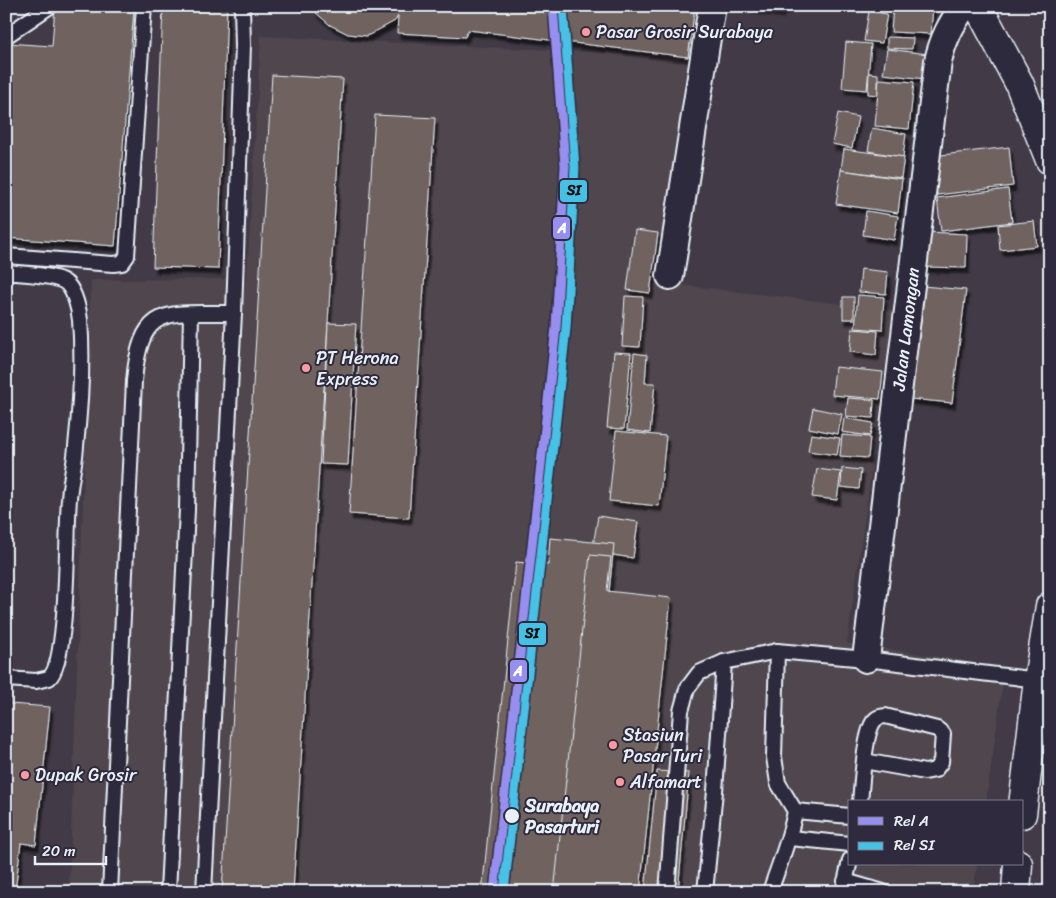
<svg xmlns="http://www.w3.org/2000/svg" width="1056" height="898" font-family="Sriracha,sans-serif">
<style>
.built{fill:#50474e}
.building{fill:#70645f;stroke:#e8f1f8;filter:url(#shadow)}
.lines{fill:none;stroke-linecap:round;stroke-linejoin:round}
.lane-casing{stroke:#e8f1f8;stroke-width:18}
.street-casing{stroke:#e8f1f8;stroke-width:30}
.secondary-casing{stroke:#e8f1f8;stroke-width:31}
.lane{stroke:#2f2a3d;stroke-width:14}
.street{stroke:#2f2a3d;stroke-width:26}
.secondary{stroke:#2f2a3d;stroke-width:28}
.rail-1-casing{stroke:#2f2a3d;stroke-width:12}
.rail-2-casing{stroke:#2f2a3d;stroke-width:12}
.rail-1{stroke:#968fef;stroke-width:9}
.rail-2{stroke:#46c1e6;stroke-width:9}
.poi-dot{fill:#ff9aa2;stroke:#2f2a3d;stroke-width:2}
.stop-dot{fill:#e8f1f8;stroke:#2f2a3d;stroke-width:2}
.labels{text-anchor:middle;stroke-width:4;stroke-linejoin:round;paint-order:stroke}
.poi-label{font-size:18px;fill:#e8f1f8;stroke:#2f2a3d;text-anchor:start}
.street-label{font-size:18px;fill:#e8f1f8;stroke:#2f2a3d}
.stop-label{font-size:18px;font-weight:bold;fill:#e8f1f8;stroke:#2f2a3d;text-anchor:start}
.line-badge{stroke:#2f2a3d;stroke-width:2}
.badge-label{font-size:14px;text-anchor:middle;font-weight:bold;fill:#fff}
.pale-badge-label{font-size:14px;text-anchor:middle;font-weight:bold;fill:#111}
</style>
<defs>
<filter id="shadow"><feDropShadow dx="3" dy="5.5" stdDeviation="1" flood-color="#0009"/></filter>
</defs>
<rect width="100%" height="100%" fill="#423b47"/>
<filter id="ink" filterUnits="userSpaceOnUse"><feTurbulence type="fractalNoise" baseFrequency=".02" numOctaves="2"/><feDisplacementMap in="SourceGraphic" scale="10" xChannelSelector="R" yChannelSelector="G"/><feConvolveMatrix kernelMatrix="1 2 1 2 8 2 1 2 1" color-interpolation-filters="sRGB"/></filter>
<g filter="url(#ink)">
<polygon class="built" points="261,36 688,57 655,282 894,310 847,643 1005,667 986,802 850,802 850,864 977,864 973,892 69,892 91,280 247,279"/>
<g class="building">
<polygon points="55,6 134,9 115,246 6,238 6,43 52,46"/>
<polygon points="163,6 227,6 218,269 153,267"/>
<polygon points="314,6 695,6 688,57 468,30 465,37 397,33 398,16 395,21 367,36 348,34 330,25 315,12"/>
<polygon points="740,6 782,6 781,12"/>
<rect x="872" y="6" width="14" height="3"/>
<polygon points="893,6 933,6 931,34 891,32"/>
<polygon points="869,11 887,14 882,43 864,41"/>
<polygon points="887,37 913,38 912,49 887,48"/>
<polygon points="846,42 871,44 867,90 842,88"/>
<polygon points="887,49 928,54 925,79 883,74"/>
<polygon points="869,73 878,74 878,95 868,94"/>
<polygon points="272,75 343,79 293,892 222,892"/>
<polygon points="879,79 914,82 909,129 875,126"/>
<polygon points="838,113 858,117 852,148 832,144"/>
<polygon points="375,115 435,118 409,518 349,514"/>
<polygon points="872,128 906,134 903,157 868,151"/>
<polygon points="1009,147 1013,186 937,195 933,156"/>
<polygon points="844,149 904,157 901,178 841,170"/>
<polygon points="841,170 902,179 898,213 836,204"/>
<polygon points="1008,189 1012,222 941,231 937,198"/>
<polygon points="866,211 898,216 894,240 863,235"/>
<polygon points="1034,221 1037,246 1000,250 998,225"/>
<polygon points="635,230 658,233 650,293 627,290"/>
<polygon points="926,232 967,234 966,268 925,267"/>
<polygon points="861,269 888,272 886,294 859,292"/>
<polygon points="923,286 966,290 952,403 910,399"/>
<polygon points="858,295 884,297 882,330 855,328"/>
<polygon points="625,296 643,297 640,347 622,346"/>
<rect x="843" y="297" width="11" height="22"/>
<polygon points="328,323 356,324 348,465 321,464"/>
<polygon points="852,329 878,331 876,355 850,352"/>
<polygon points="614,352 631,353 624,429 607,428"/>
<polygon points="634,353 647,355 645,383 655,383 650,433 627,430"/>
<polygon points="835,367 883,372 880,399 832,395"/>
<polygon points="848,398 874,400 873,418 846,416"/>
<polygon points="813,408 842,414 838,434 809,428"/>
<polygon points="844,418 873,423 870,436 842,432"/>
<polygon points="616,431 666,436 659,506 609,501"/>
<polygon points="811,434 840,438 837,455 808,451"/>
<polygon points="842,435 870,437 868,458 840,456"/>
<polygon points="842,468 861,470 859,489 841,487"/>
<polygon points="817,469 841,472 837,500 812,497"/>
<polygon points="598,516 638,522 633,558 592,552"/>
<polygon points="550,538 614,544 578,892 482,892 516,562 548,565"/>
<polygon points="590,555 611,557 607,591 671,598 640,892 554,892"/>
<polygon points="6,698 11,698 10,704 50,707 36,845 21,843 15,892 6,892"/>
<polygon points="657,771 689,773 678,892 645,892"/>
</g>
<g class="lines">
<g class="lane-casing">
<g id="lane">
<polyline points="6,36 50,6"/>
<polyline points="6,256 113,264 122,263 127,256 144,6"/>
<path d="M6,272C21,274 60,274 68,285C75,293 79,310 80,320C83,357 80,409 76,446C75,464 70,481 69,499C66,530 69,662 49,678L36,681L6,679"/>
<path d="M860,802C862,784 864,734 874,721C877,717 880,717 885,716L937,729L943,734L941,762L935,770L925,772L864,761"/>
<polyline points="795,811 850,816"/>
<polyline points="790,838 850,844"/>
<polyline points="845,881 883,892"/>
<path d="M110,892L134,381C141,302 168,314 234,313"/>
<polyline points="168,892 187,510 191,314"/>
<polyline points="204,892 234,313 243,45 242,6"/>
<polyline points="667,892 681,711 687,689 699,673 724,662 777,651 866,659 1038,680"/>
<polyline points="705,892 715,791 724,662"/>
<path d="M770,892C779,864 790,840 795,811L778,783L774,757L777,651"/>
<polyline points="843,892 850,860"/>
</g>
</g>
<g class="street-casing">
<g id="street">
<polyline points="670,276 712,6"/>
<path d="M866,659L938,61C943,39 951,24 964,6"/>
</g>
</g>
<g class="secondary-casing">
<g id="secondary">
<polyline points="978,6 1019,83 1050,160"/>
<polyline points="1022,814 1038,680 1050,606"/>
<polyline points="1016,892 1018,864"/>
</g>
</g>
<use href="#lane" class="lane"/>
<use href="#street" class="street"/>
<use href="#secondary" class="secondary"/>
<g class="rail-1-casing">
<polyline id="rail-1" points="494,892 556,327 565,166 553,6"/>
</g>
<g class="rail-2-casing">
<polyline id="rail-2" points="504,892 566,328 575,167 563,6"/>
</g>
<use href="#rail-1" class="rail-1"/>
<use href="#rail-2" class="rail-2"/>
</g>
</g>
<g class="poi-dot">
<circle cx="586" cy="32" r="5"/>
<circle cx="306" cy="368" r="5"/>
<circle cx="613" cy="745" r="5"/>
<circle cx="25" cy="775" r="5"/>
<circle cx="620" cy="782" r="5"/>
</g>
<circle class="stop-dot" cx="512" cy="816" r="8"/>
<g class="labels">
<g class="poi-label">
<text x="596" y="38">Pasar Grosir Surabaya</text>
<text x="316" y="364">PT Herona<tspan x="316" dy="21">Express</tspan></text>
<text x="623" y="741">Stasiun<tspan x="623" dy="21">Pasar Turi</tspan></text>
<text x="35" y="781">Dupak Grosir</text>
<text x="630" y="788">Alfamart</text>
</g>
<g class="street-label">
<text transform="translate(906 329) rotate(-83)" y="6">Jalan Lamongan</text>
</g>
<g class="stop-label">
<text x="525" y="812">Surabaya<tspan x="525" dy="21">Pasarturi</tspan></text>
</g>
</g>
<g class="line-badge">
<rect x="559" y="179" width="29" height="24" rx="5" fill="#46c1e6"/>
<rect x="552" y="216" width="19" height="24" rx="5" fill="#968fef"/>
<rect x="518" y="622" width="29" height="24" rx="5" fill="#46c1e6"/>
<rect x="509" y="659" width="19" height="24" rx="5" fill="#968fef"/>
</g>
<g class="badge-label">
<text x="562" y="233">A</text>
<text x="518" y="676">A</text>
</g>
<g class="pale-badge-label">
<text x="574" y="195">SI</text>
<text x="532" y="638">SI</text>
</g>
<rect width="1056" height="898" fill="none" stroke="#2f2a3d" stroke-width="25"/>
<rect x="12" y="12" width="1031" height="873" fill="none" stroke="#e8f1f8" stroke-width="2" filter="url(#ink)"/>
<rect x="848" y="800" width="175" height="65" fill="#2f2a3d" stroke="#797a88"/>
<rect x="858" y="817" width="25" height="8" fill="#968fef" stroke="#797a88"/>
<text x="894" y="826" font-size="15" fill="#e8f1f8">Rel A</text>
<rect x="858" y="842" width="25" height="8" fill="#46c1e6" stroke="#797a88"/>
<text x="894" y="850" font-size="15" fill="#e8f1f8">Rel SI</text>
<path d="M35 856v8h71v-8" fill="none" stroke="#e8f1f8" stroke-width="2.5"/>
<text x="42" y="856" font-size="15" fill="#e8f1f8" stroke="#2f2a3d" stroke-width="4" paint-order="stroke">20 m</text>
</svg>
